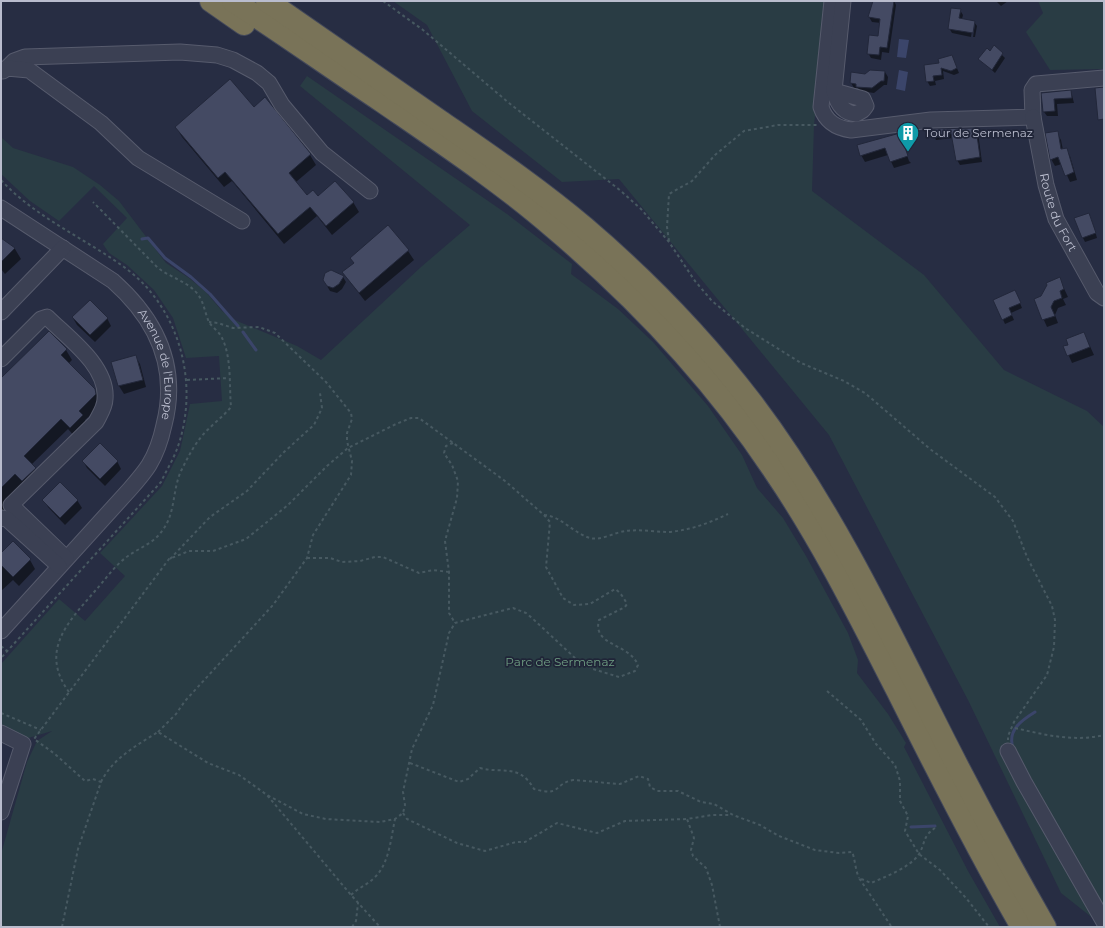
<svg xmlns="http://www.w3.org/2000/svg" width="1105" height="928" font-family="Montserrat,sans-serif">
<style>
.green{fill:#293c44}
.water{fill:#3b456a}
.shadow{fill:#0007}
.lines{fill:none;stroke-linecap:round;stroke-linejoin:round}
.stream{stroke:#3b456a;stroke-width:3}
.building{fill:#444a63;stroke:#22273a}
.minor-casing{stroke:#575b6d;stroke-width:17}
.highway-casing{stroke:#43485a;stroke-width:24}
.path{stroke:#475961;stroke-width:2;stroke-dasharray:3 3;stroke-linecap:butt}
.minor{stroke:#3b4053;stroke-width:15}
.highway{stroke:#797358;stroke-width:22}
.labels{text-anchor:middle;stroke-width:3.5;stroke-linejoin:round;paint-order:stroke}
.poi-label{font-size:12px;fill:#b9bccd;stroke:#202538;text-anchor:start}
.street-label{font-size:12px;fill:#b9bccd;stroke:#202538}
.park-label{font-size:12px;fill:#6f9e83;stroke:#202538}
</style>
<rect width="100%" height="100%" fill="#272d43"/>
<g class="green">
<polygon points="393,1 828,1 814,125 812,191 924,275 1004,370 1087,411 1104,427 1104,927 1061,893 968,700 829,435 619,179 562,182 472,111 427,25"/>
<polygon points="1038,1 1104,1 1104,69 1050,70 1026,32 1043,13"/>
<polygon points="307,76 507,214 572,264 571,274 618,309 653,342 708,406 742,455 757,488 783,518 806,556 848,633 858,660 857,673 888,714 906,743 904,747 968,871 1000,927 1,927 1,854 27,762 37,741 52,731 25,739 1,727 1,664 59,599 85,621 125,576 100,553 162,486 180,451 190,404 222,401 219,356 186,358 173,318 154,290 127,265 109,253 103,244 127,218 94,186 59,221 30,201 1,174 1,137 13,148 73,167 100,185 119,201 166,263 189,278 206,292 222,311 237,321 297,346 321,360 421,267 470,225 300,86"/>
</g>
<g class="water">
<polygon points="899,39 909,40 906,58 897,57"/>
<polygon points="899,70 908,72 905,91 896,89"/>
</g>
<g class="shadow">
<polygon points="874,1 894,1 896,5 889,53 882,52 881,60 871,58 868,53 879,37 881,23 872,22 869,17"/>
<polygon points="996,1 1008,1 1001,6"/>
<polygon points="960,10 963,15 962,19 974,22 977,26 975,37 973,37 975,24 973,24 971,37 952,33 949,28"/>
<polygon points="994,47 1005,58 995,73 980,59 990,52"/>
<polygon points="952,56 959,73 954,75 943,71 944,79 935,81 936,85 930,86 927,81 940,64"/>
<polygon points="885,72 888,77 887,85 884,85 874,93 860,91 858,88 854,88 851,83 865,75"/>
<polygon points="1071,91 1074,103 1057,104 1058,116 1047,116 1044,112 1042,93"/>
<polygon points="265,99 310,155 316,165 296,182 307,196 353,202 359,212 332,235 317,216 284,244 232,181 224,187 182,137 176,127 254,108"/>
<polygon points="975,129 978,133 982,162 960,165 957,160 953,138 936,140 933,135"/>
<polygon points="1057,133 1061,140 1063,150 1066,149 1070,156 1077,180 1070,182 1062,164 1055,166 1051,159"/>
<polygon points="900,134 909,161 911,163 894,168 888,155 865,162 861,155"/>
<polygon points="388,227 408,251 414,260 365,301 343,273 354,263 351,258"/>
<polygon points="1094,227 1097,238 1085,242 1083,238"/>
<polygon points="1,240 15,249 21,259 5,274 1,269"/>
<polygon points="343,277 346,282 342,289 337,293 330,291 327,286"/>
<polygon points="1059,278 1068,297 1063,299 1066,305 1058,308 1055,315 1058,323 1047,327 1035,300 1042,297"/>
<polygon points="1017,296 1022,308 1011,313 1014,320 1005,324 994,300"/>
<polygon points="73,318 107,318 111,326 95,342 77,325"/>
<polygon points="1084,333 1094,355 1072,363 1065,347 1069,345"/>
<polygon points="66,350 72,360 69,363 95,390 101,400 101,405 85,420 88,426 76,438 68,429 31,465 41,479 29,491 21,484 4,501 9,511 1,520 1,380"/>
<polygon points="135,356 140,364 146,387 124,394 119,386 113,363"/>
<polygon points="83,461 117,461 121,469 105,486 87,468"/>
<polygon points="44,500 77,500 82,508 65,525 48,507"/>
<polygon points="1,555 30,560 35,569 19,586 13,580 1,591"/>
</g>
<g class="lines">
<g class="stream">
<polyline points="142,239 148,238 165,258 191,277 210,294 238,326"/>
<polyline points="243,332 256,350"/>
<path d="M1013,748C1007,730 1022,720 1035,712"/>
<polyline points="911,827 935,826"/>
</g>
</g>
<g class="building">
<polygon points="873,1 894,1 887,48 880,47 879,55 867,54 869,35 878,36 880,19 868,17"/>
<polygon points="951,8 961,9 959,18 975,21 973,33 948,29"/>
<polygon points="994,45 1003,53 992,70 978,59 987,48 990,51"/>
<polygon points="952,55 957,68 951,71 941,68 942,75 933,76 934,81 926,82 924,65 939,63 938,59"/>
<polygon points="870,70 885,71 884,81 881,81 872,88 856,87 856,84 850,83 851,72 865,74"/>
<polygon points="230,79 254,107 265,97 311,154 289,173 307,195 313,190 318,196 335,181 354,202 326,226 310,207 278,234 225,172 218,178 175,127"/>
<polygon points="1104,87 1104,119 1098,120 1095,88"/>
<polygon points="1071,90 1072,98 1054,99 1055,111 1043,112 1041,93"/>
<polygon points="976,128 980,157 956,161 951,133 932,136 931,129"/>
<polygon points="1058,131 1061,149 1067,148 1074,172 1065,176 1058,157 1050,160 1045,133"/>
<polygon points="900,133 908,156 890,162 885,148 860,156 857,145"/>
<polygon points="1089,213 1096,233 1082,238 1074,218"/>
<polygon points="388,225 409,250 359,293 342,272 354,263 350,258"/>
<polygon points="1,238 15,248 1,262"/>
<polygon points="331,270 344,276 339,284 333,288 327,286 323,280 325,273"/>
<polygon points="1060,277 1064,289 1060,291 1062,298 1054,301 1051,307 1055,316 1042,320 1034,299 1041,296 1047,285 1046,283"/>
<polygon points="1015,290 1021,303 1009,308 1012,315 1002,320 993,300"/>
<polygon points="90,300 108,318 90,335 72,317"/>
<polygon points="49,331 67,349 61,355 95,389 96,394 79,411 83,415 70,428 61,419 24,456 36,468 22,481 15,474 1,488 1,378"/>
<polygon points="1084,332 1090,347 1067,356 1063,346 1068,345 1066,339"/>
<polygon points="136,355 143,380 118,386 111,362"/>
<polygon points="100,443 118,461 100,479 82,461"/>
<polygon points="60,482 78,500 60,518 42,500"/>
<polygon points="13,541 31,559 13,577 1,565 1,553"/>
</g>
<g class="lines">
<g class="minor-casing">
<g id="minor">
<path d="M832,1L821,107C826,122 836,128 851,130L931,120L1033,117L1032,90L1036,84L1104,78"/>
<polyline points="7,68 14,61 25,57 180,52 217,55 233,60 257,73 269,83 282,105 322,153 370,191"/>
<polyline points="3,71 7,68 29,70 101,123 138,158 242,221"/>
<path d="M834,91L863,99L866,106L863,110L856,114C843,113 837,103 834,91L843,1"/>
<path id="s1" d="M1033,117L1046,185L1056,219L1097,293L1104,298"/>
<path id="s2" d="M1,208L113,281C157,320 179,367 164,425C161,439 157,452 149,465C144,473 137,481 130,489L1,631"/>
<polyline points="1,312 63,248"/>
<path d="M1,359L41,319L47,317C68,338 108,366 105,399C105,407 100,414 96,422L11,505L66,558"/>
<polyline points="1,518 7,519 59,566"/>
<polyline points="1,733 23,744 1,812"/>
<polyline points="1008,751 1024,782 1104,922"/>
</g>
</g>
<g class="highway-casing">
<g id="highway">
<polyline points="211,1 244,24"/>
<path d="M233,1C284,34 333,69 383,102C441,142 501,182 554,228C638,299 714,380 775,472C822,541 859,616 897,690C937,770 977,849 1022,927"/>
<path d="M267,1C325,41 383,81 440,121C489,155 539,189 585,228C646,280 703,339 752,403C824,498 878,607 931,714C967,786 1005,857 1045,927"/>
</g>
</g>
<g class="path">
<polyline points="383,1 423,30 509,103 621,191 641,209 669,242 695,281 712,301 745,328 801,363 844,381 865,393 930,449 995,497 1013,521 1027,557 1052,606 1055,620 1054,647 1047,675 1014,722 1008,736 1008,740"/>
<path d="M1,180C35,217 84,238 124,267C181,308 200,386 177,449C173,460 166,471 161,482L1,658"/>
<polyline points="669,241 667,227 669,194 692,181 715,155 744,131 778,125 817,125"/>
<polyline points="187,380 229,378"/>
<polyline points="453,443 446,446 444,453 452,465 458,481 457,498 445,541 449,572 449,613 455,623"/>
<path d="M544,515C561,516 573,533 590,538C601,541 615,532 626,531C640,529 655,532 669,532C691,530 709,523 728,514"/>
<polyline points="307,558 330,558 342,562 360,561 375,557 383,557 419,573 433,570 449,572"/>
<polyline points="170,559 210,517 247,491 284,452 314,425 322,408 320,393"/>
<polyline points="1,646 7,651"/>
<polyline points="827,691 861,720 876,744 895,765 900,781 900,801 908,816 905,831 919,854 940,870 966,898 989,927"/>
<path d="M69,692C39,651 68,622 95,591C105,580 115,565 128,556C139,548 154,543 162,531C176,513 172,491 181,471C187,459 193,447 201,437C210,426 222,418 231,407C229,385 232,356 221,336C218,331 212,327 209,322C204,311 204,300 195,291C185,281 170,277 158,268L93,202"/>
<polyline points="1,713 41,730"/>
<path d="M1015,728C1045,735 1074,742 1104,735"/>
<polyline points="158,732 176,714 185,701 273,605 307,558 313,535 351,475 352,461 347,441 347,433 352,419 351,413 326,382 275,333 259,327 233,328 218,323 209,322"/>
<path d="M410,763L459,782L468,779L480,768C502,774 519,763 534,789C562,797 553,784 573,780L620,784L639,776L648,779L650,787L657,791H678L701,802L714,804L733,815L760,825L779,836L815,850L839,853L852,852C855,858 855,869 859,878"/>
<path d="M101,782C112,759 137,745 158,732L208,763L239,775L267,795L351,895L380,927"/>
<polyline points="403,813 407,819 457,843 485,851 516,842 525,842 557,823 597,833 625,821 687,819"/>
<path d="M351,895C358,888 367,885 374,878C389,865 391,838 395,819"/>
<path d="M891,926L859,878L871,883C885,877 911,867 919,854C926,842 922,837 935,828"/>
<path d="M62,927L78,849L101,782L93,779L85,781L55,754L34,739L169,559L189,551H213L246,539L288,505L327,466L348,448L396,424L411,418H419L505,481L544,515L550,522L546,567L563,598L574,605L590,604L615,589C620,592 624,598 627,604L625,607L599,620C592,646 629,643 638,665L635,671L619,677L593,669L575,658L532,618L526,613L513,608L455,623L449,633L433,705L412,749L403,792L405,805L403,813L395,819L380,822L326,819L303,814L267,795"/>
<polyline points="352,927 356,921 358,903"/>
<polyline points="720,927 712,885 706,868 693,856 691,850 694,838 687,819 712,815 731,815"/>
</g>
<use href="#minor" class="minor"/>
<use href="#highway" class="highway"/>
</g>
<defs>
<g id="building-pin" transform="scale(1.15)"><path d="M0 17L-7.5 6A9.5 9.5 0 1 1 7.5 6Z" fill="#0f9aa8" stroke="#202538"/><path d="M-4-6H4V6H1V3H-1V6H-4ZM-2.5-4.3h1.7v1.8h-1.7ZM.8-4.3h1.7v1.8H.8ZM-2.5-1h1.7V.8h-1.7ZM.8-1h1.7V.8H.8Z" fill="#fff"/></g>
</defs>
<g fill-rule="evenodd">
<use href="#building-pin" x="908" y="133"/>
</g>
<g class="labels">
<g class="poi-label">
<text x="924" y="137">Tour de Sermenaz</text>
</g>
<g class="street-label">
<text dy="4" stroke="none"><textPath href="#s1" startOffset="99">Route du Fort</textPath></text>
<text dy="4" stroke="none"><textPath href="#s2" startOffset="232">Avenue de l'Europe</textPath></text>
</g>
<g class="park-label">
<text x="560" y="666">Parc de Sermenaz</text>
</g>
</g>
<rect width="1105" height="928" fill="none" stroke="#b9bccd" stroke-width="4"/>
</svg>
